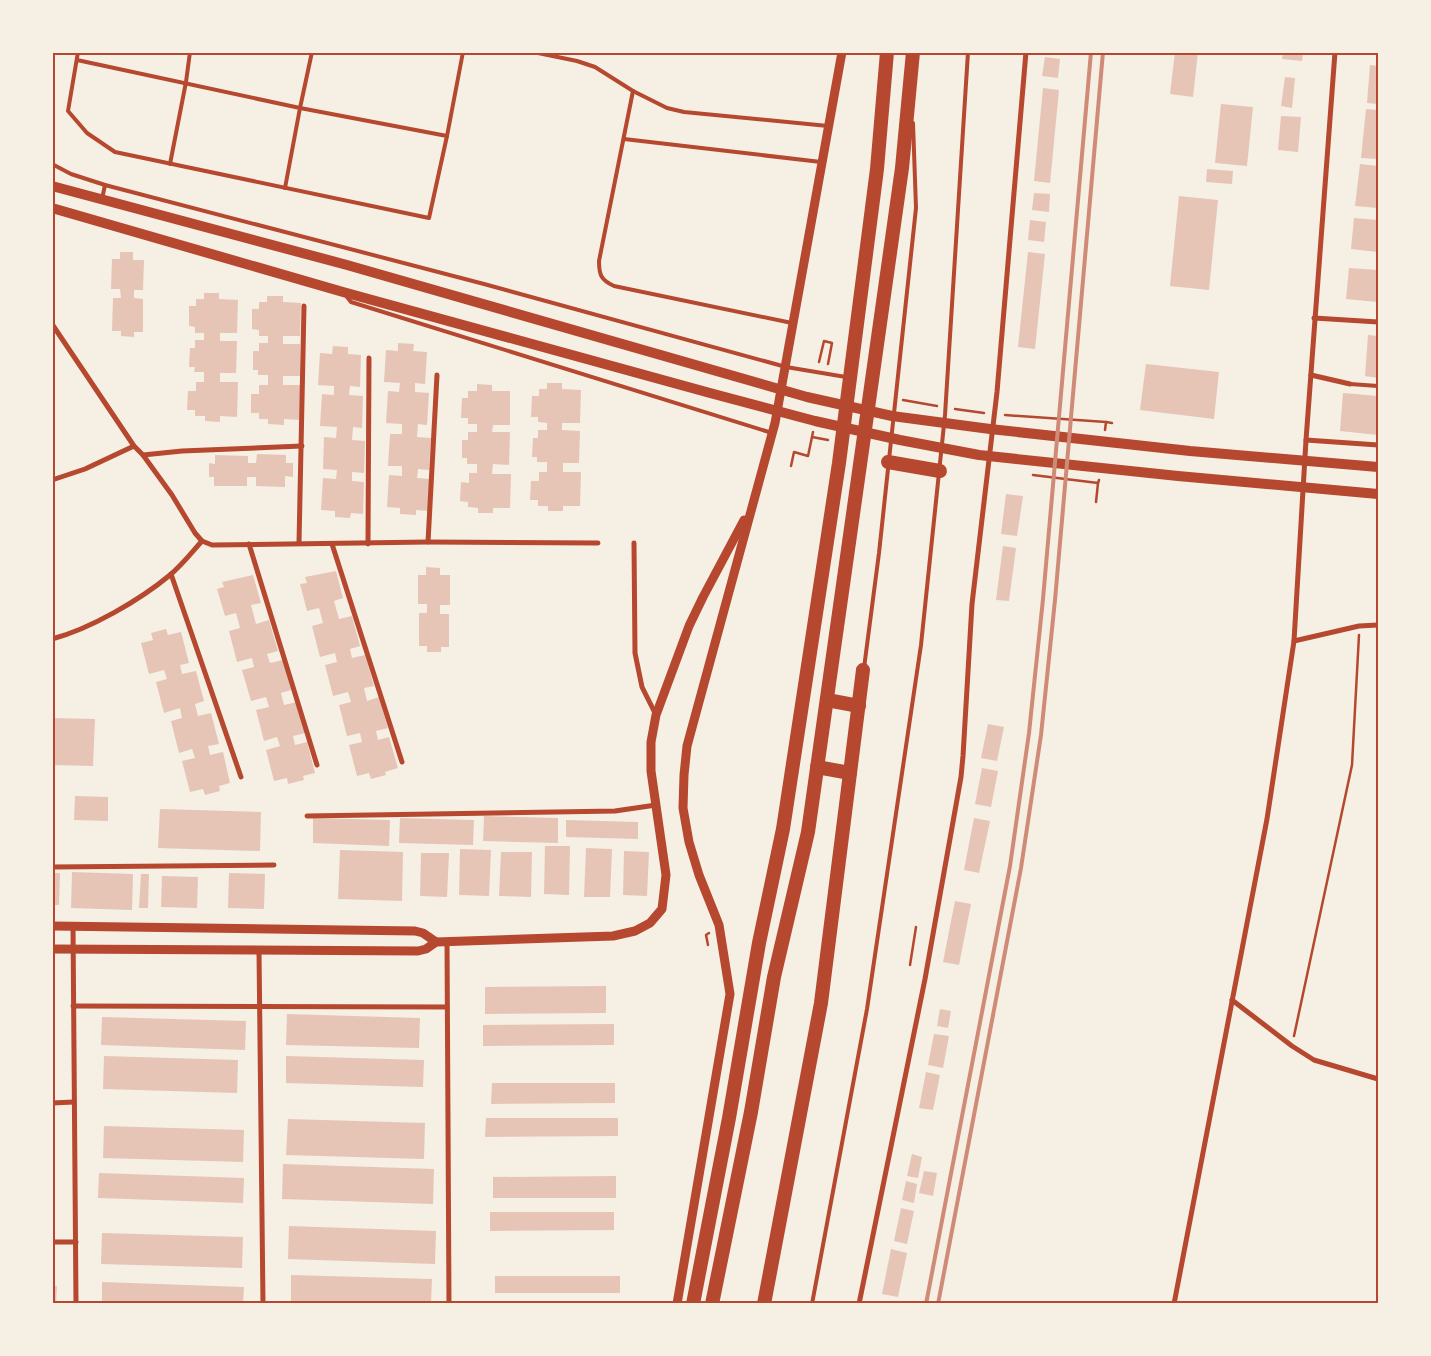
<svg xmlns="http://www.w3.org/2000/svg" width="1431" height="1356" font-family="Georgia,serif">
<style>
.building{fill:#e6c5b7}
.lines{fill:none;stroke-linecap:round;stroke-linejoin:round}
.path{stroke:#b5482f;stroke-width:2.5}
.service{stroke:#b5482f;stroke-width:4}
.minor{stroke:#b5482f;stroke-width:5}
.tertiary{stroke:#b5482f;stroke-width:9}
.secondary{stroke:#b5482f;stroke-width:10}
.trunk{stroke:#b5482f;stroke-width:14}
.rail{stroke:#cf8b77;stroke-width:4}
.neatline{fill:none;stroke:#b5482f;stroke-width:2}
</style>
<rect width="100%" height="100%" fill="#f6efe4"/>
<g class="building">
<polygon points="1175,52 1198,52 1193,97 1170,94"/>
<polygon points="1283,52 1303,52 1302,61 1282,59"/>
<polygon points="1045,57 1060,59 1058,78 1042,76"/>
<polygon points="1370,65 1378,66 1378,104 1367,103"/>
<polygon points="1285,77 1295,78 1292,108 1281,106"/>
<polygon points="1043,88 1059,90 1050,183 1034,181"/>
<polygon points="1221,104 1253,107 1247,166 1215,163"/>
<polygon points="1366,109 1378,110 1378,159 1361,158"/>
<polygon points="1281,116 1301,117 1298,152 1278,150"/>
<polygon points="1360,164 1378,166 1378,208 1355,206"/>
<polygon points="1207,169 1233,171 1232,184 1206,182"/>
<polygon points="1034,193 1050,194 1049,212 1032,210"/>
<polygon points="1179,196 1218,200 1209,290 1170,286"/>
<polygon points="1354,218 1378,220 1378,252 1351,249"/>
<polygon points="1030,220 1046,222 1044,242 1028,240"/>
<polygon points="120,252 133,252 133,260 144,260 143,290 134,290 134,298 143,299 143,332 134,332 134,337 121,336 121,331 112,331 113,298 121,298 120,289 111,289 112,259 120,259"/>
<polygon points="1028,252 1045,254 1035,349 1018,347"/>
<polygon points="1349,268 1378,270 1378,302 1346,299"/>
<polygon points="204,293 219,293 219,299 238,300 237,333 220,333 220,341 237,341 236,373 220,373 220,382 238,382 237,417 220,416 220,422 205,421 205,416 195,416 195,410 187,410 188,391 196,391 196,382 204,382 204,372 194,372 195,367 189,367 190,348 195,348 195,340 204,340 204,333 195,333 195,327 189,326 189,306 196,306 196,299 204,299"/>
<polygon points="267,296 283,296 283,302 301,303 300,336 283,336 283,344 300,344 300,376 283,376 283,385 301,385 301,420 284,419 284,425 268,424 268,419 259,419 259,413 251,413 251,394 259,394 259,385 268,385 268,375 258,375 258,370 253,370 253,351 259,351 259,343 268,343 268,336 259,336 259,330 252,329 252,309 259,309 259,302 267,302"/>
<polygon points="1368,335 1378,336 1378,378 1365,376"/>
<polygon points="398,343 414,344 413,351 427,352 425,384 415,383 415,392 429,393 427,425 418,424 417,437 431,438 429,470 418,469 417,478 430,479 428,511 416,510 416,515 400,514 400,508 387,507 389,475 402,476 402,466 388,466 390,434 402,434 402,424 386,423 388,391 399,392 400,383 384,382 386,350 398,351"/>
<polygon points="333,346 348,347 348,354 361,355 360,387 350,386 349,395 363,396 362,428 353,427 352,440 365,441 364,473 352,472 352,481 364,482 363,514 351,513 350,518 335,517 335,511 321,510 323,478 336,479 337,470 323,469 324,437 336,438 337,427 320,426 322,394 334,395 334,386 318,385 320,353 332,354"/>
<polygon points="1146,364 1219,372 1214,419 1140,410"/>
<polygon points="547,383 562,383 562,389 581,390 580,423 562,423 562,430 580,431 579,463 563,463 563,472 581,472 580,506 563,506 563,511 548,511 548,506 538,506 538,500 530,500 531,481 539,481 539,472 547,472 547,462 537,462 537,457 532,457 533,438 538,438 538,430 547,430 547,423 538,422 538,417 531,417 532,396 539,396 539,389 547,389"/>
<polygon points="477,384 492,385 492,391 510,391 510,425 493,425 492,432 510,432 509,465 493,464 492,474 511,474 510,508 493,508 493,513 478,513 478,508 468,507 468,502 460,501 461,482 469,483 469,473 477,473 477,464 467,464 467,458 462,458 462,440 468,440 468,432 477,432 477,424 468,424 468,418 461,418 462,398 468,398 468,391 477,391"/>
<polygon points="1343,393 1378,396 1378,435 1340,431"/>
<polygon points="257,454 286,455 286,463 293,463 293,477 285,476 285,487 256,486 256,477 247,477 247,486 214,486 214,477 209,477 209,463 215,464 215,455 248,456 248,463 256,463"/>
<polygon points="1006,494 1023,496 1017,536 1001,534"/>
<polygon points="52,528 54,528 55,599 52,599"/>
<polygon points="1003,546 1016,548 1009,601 996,600"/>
<polygon points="426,567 440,568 440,575 450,575 450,605 440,605 440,614 449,614 449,647 441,647 441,652 427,652 427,646 419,646 419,613 427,613 427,604 418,604 418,575 426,575"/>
<polygon points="336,571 343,598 334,601 339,619 352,616 360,646 350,649 352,658 365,655 374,686 364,688 367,701 379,697 388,728 376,731 378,740 389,737 398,768 385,772 386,775 371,779 369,773 357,776 349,745 362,742 360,733 347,736 339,705 351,702 348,692 333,696 325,665 337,662 335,653 320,657 312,626 323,623 319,608 307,611 300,584 307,583 305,577"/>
<polygon points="253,575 261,603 251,605 256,624 269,620 278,651 267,654 270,663 283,660 291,690 281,693 284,705 297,702 305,733 293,736 295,745 307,742 315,773 303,776 304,780 288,784 287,778 274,781 266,750 280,746 277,737 264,741 256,710 269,707 266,697 251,701 242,670 254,667 252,658 237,662 229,631 240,628 236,613 225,616 217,589 224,587 222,582"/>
<polygon points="166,629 168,635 181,632 189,663 180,665 182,674 196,671 204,701 195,704 198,716 211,713 219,744 208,746 210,755 223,752 230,783 219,786 220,791 205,795 203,789 190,792 182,761 195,758 192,749 179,753 171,721 182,718 180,708 164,713 156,682 167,679 164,670 149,674 141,643 153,640 151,633"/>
<polygon points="52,718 95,719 93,766 52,765"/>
<polygon points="988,724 1004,727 997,761 981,758"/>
<polygon points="982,768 998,771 991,807 975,804"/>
<polygon points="75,796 108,797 108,821 74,820"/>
<polygon points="160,809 261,812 260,851 158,848"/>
<polygon points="484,816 558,818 558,843 483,841"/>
<polygon points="313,818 390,820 389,846 313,843"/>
<polygon points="400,818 474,820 473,845 399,843"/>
<polygon points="974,818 990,821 979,873 964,870"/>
<polygon points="566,820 638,822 638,839 566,837"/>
<polygon points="545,846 570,846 569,895 544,894"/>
<polygon points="586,848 612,849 610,897 584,897"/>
<polygon points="460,849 491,850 489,896 459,895"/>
<polygon points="340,850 403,852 402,901 338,899"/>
<polygon points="624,851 649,852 647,896 623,895"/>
<polygon points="501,852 532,852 531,897 499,896"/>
<polygon points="421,853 449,853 447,897 420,896"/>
<polygon points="72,872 133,874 132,910 71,908"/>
<polygon points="52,873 60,873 59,905 52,905"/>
<polygon points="229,873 265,874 264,909 228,908"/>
<polygon points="141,874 149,874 148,908 139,908"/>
<polygon points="162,876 198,877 197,908 161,907"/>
<polygon points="955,901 971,904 959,965 943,962"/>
<polygon points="606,986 606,1013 485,1014 485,987"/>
<polygon points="940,1009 951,1011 948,1028 937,1026"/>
<polygon points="287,1014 420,1018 419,1048 286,1045"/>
<polygon points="102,1017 246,1021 245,1050 101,1045"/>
<polygon points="614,1024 614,1045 483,1046 483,1025"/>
<polygon points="934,1034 949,1036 943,1068 928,1065"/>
<polygon points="104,1056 238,1060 237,1093 103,1089"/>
<polygon points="286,1056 424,1060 423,1087 286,1083"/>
<polygon points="926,1072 940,1075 933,1110 919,1108"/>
<polygon points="492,1083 615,1083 615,1103 491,1104"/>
<polygon points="486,1118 618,1118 618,1136 485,1137"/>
<polygon points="288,1119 425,1123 424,1159 286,1155"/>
<polygon points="104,1126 244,1130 243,1162 103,1158"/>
<polygon points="912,1154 922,1157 918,1178 907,1176"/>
<polygon points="283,1164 434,1169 433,1204 282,1199"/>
<polygon points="924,1171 937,1173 933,1196 919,1193"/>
<polygon points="99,1173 244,1178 243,1203 98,1198"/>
<polygon points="616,1176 616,1198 493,1198 493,1177"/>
<polygon points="906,1181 917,1184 914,1203 902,1200"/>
<polygon points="901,1208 914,1211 907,1244 894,1241"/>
<polygon points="490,1212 614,1212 614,1230 490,1231"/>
<polygon points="289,1226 436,1231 435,1264 288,1259"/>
<polygon points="102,1233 243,1237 242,1268 101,1264"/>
<polygon points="891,1249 907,1253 898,1297 882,1294"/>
<polygon points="291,1275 432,1279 431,1304 291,1303"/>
<rect x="495" y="1276" width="125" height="17"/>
<polygon points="102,1282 244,1287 243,1304 102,1304"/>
<polygon points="52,1286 57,1286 56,1304 52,1304"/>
</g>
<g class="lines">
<g class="path">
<polyline points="819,362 824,341 832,343 828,364"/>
<polyline points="903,400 937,406"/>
<polyline points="955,409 984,413"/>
<polyline points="1005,415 1106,422 1105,430"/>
<polyline points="1106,422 1112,423"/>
<polyline points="813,432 812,437 828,440"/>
<polyline points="791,466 794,452 808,456 812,437"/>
<polyline points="1033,475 1098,483 1099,480"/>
<polyline points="1096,502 1098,483"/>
<polyline points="708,945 706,935 709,933"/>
<polyline points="910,965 916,927"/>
<polyline points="1294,1036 1352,765 1359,635"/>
</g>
<g class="service">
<polyline points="78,52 68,111 87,133 115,152 429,218 447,136"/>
<polyline points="312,52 300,108 447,136 463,52"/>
<polyline points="533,52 577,61 595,67 633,91 667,108 684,112 828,126"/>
<polyline points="77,60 300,108 285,188"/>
<path d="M633,91L599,261C599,275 601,280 614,286L792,323"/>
<polyline points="624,139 821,162"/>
<polyline points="52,164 71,174 105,185 484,284 786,367 846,377"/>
<polyline points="170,164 186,82 190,52"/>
<polyline points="102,199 105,185"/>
<polyline points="347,297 351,302 772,433"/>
<polyline points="1350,384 1378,386"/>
<polyline points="864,668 879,553 916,208 913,123"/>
<polyline points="812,1304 867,1009 921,645 945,415 968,52"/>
</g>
<g class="minor">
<polyline points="1314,318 1378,322"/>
<polyline points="52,324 134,446 143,455 172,495 195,533 202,541 212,545 428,542 598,543"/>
<polyline points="1311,375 1350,384"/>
<polyline points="1306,440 1378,445"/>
<polyline points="143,455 182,451 302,446"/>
<polyline points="52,480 85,469 134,446"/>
<polyline points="428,542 437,375"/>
<polyline points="299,543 304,306"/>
<polyline points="634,543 635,653 642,687 656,715"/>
<polyline points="249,544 317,765"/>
<polyline points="332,544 402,762"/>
<polyline points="368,544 369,358"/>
<polyline points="171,574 241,777"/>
<path d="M52,639C90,629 140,600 170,575C182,565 192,552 202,541"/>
<polyline points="1294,641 1359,626 1378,625"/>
<polyline points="307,816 615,811 656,805"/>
<polyline points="52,867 274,865"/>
<polyline points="73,926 76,1304"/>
<polyline points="447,941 449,1304"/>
<polyline points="259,951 263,1304"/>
<polyline points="1232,1000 1292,1046 1314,1060 1378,1079"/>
<polyline points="73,1006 447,1007"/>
<polyline points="52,1103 74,1102"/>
<polyline points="52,1242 76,1242"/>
<polyline points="859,1304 925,979 961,777 963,756 972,604 997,392 1026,52"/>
<polyline points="1174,1304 1267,819 1294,641 1306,440 1335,52"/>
</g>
<g class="tertiary">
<polyline points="52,926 415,931 423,933 436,942"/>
<polyline points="52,949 418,951 426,949 436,942 613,936 635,931 650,923 662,909 666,875 651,771 651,742 656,715 689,626 703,597 744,520"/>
<polyline points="677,1304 730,994 719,925 699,875 689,842 683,808 684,775 687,746 775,423 842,52"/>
</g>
<g class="secondary">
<polyline points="52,186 347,265 807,397 892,416 990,429 1190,451 1378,467"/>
<polyline points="52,208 343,292 710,393 815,421 900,440 979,455 1178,476 1378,494"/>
</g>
<g class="trunk">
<polyline points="888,462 940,471"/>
<polyline points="827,700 859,706"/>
<polyline points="817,767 850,773"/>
<polyline points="693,1304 729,1118 759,943 783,829 839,463 877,169 887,52"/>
<polyline points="712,1304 751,1112 774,977 808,832 902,168 913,52"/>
<polyline points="764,1304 821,1003 863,670"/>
</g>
<g class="rail">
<polyline points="926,1304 1010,866 1029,733 1043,599 1091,52"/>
<polyline points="938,1304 1021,868 1041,735 1055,600 1103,52"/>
</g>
</g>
<rect width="1431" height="1356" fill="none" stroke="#f6efe4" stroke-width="108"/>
<rect x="54" y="54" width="1323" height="1248" class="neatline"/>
</svg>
